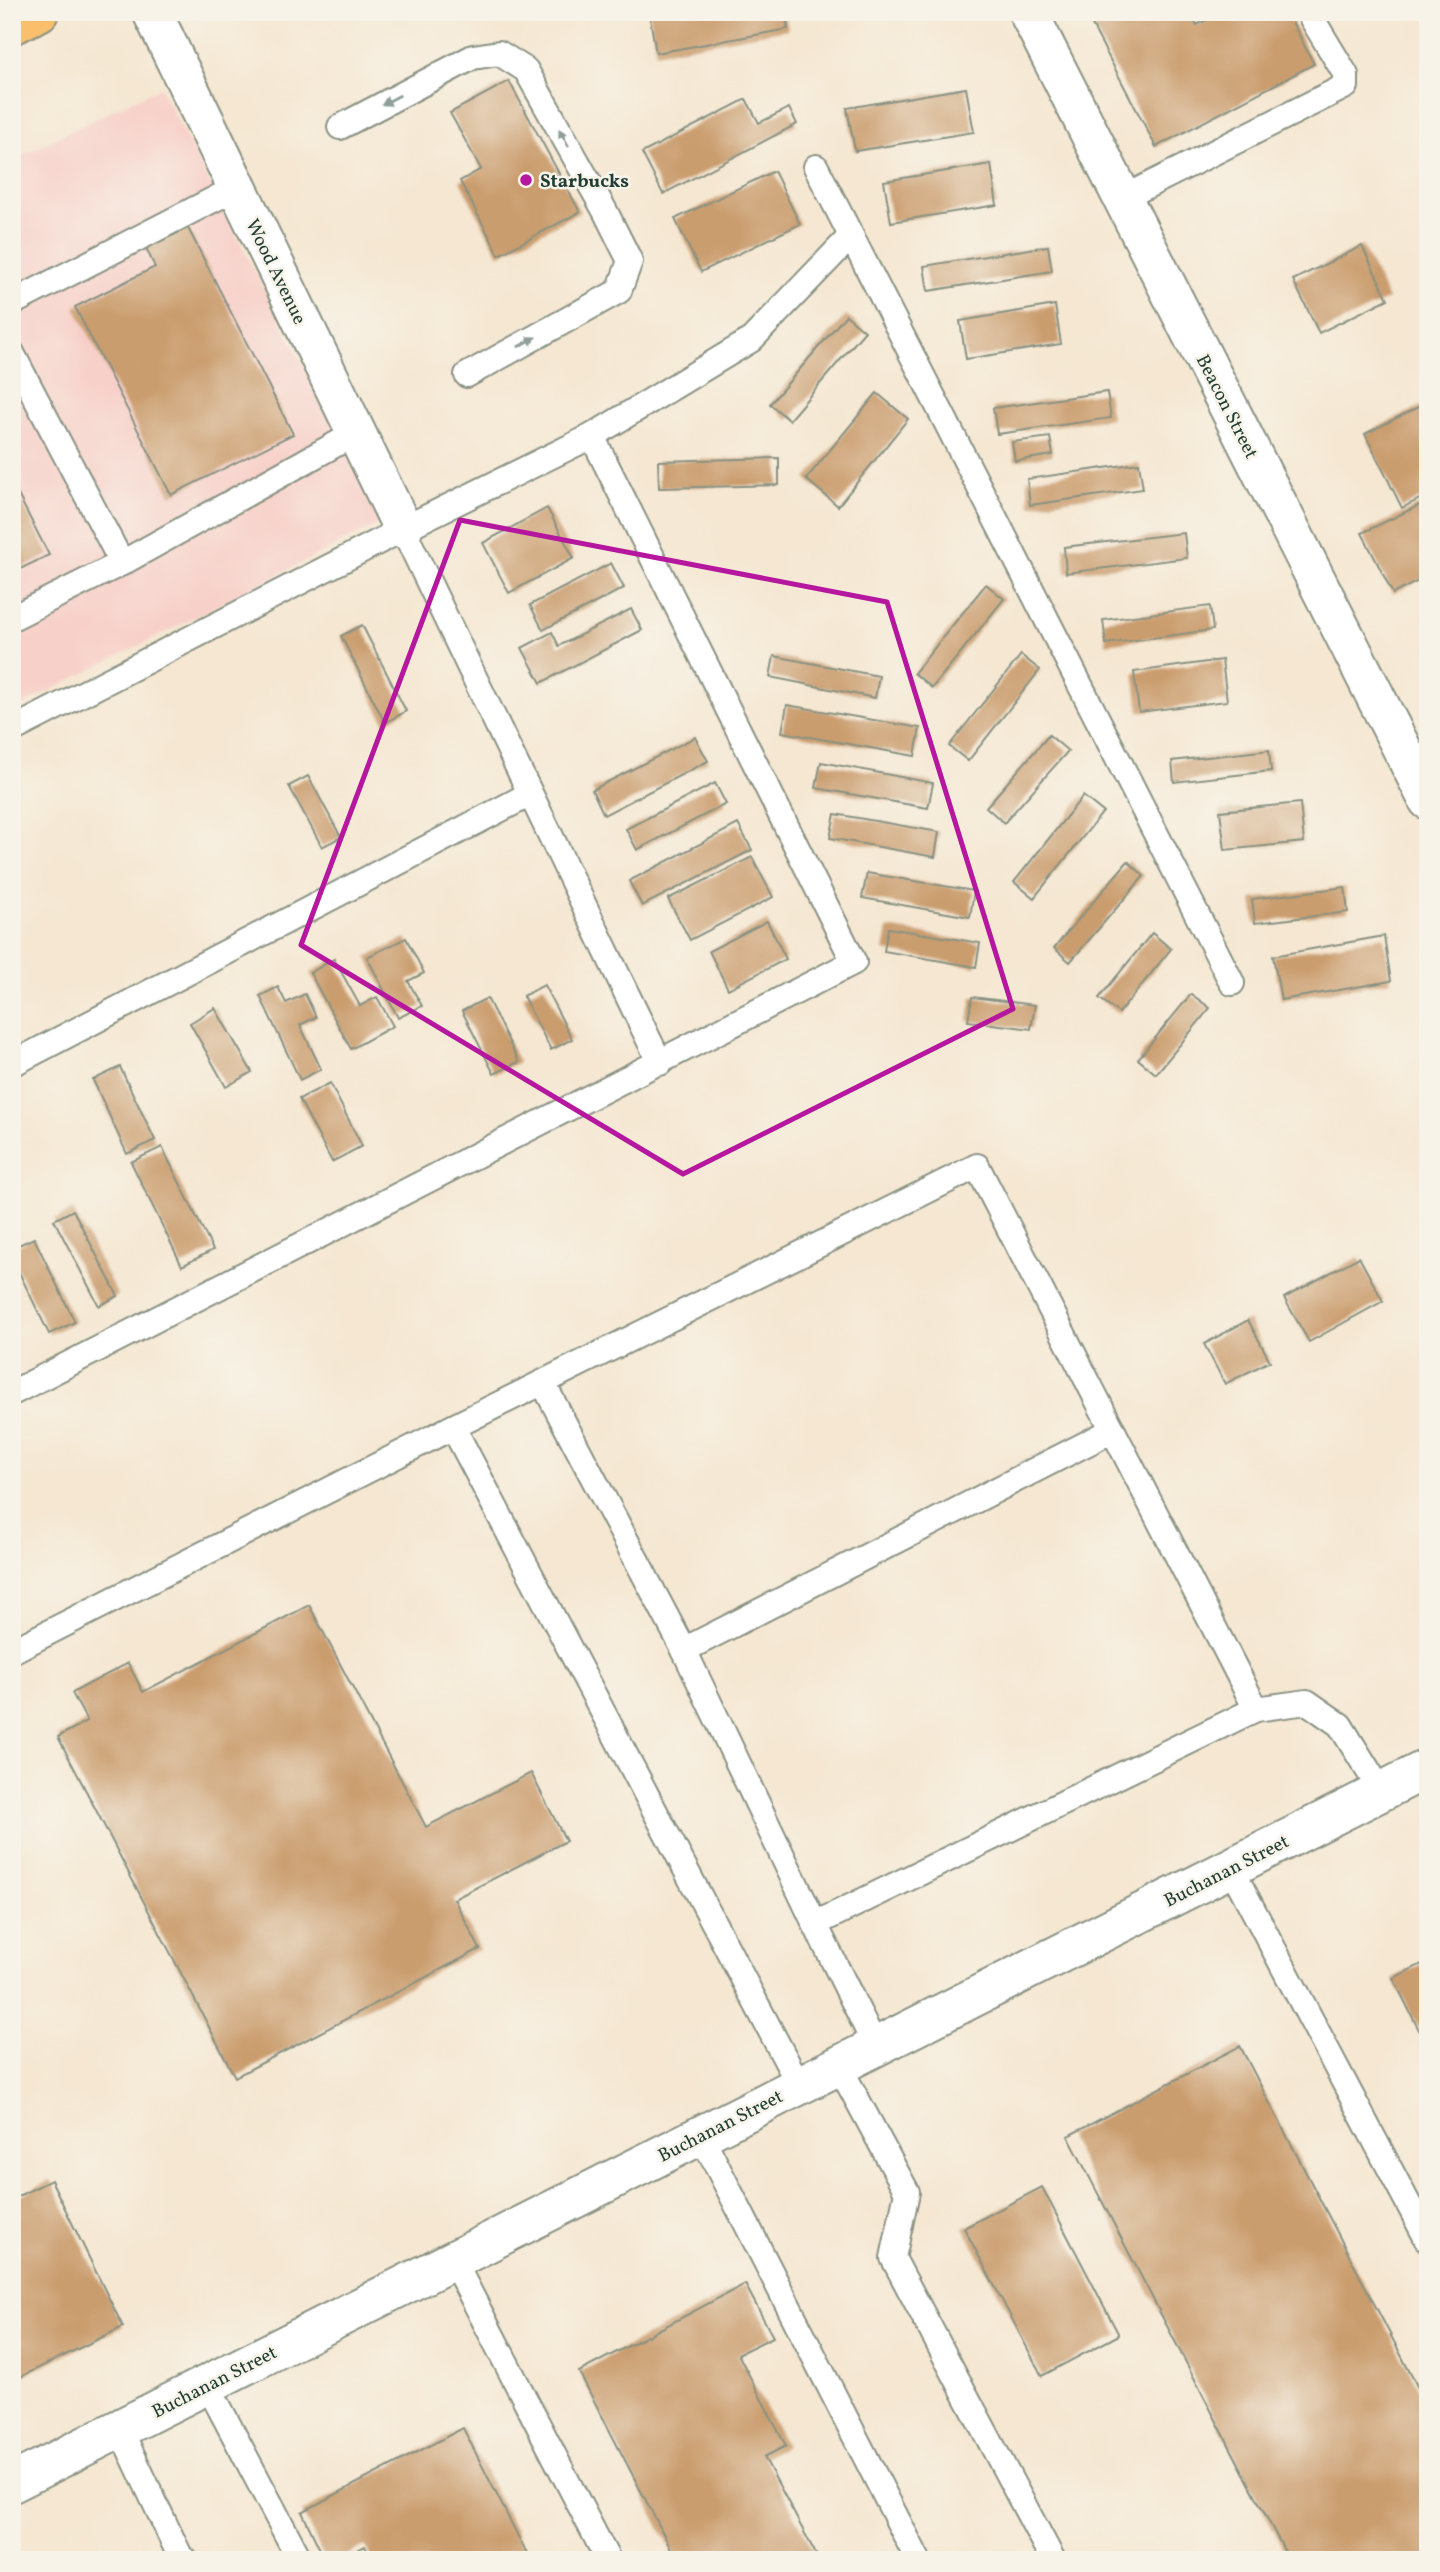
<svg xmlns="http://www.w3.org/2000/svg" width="1440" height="2572" font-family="Vollkorn,serif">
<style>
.built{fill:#f7d0c9}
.building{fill:#ca9d6e}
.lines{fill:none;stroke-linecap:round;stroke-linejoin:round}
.service-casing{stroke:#8a9283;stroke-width:28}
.minor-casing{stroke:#8a9283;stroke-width:42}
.primary-casing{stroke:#8a9283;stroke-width:42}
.service{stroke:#fff;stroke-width:24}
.minor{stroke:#fff;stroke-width:38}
.primary{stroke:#f9bf6d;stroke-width:38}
.oneway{fill:#8f9e9a}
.marked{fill:none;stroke:#b5179e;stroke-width:5;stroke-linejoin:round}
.poi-dot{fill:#b5179e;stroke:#f7f3e8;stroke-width:2.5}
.labels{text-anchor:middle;stroke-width:5;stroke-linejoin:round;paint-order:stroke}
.poi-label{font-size:19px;font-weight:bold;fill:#1f3d34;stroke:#f7f3e8;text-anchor:start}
.street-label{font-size:19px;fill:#1f3d34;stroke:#f7f3e8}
</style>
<rect width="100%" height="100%" fill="#f7f3e8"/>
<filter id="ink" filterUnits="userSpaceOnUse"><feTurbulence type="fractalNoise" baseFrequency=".0143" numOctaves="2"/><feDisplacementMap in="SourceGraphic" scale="14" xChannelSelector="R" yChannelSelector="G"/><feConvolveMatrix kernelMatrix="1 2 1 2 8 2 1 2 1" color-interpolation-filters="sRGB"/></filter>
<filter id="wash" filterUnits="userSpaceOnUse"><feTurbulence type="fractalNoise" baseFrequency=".00686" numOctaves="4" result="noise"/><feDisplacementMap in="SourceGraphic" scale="28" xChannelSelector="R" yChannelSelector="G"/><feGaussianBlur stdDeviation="1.57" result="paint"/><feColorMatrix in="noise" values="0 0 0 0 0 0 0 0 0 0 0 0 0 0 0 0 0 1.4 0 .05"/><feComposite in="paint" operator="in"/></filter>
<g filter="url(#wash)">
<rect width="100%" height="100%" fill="#f5e7d2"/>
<polygon class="built" points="160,87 384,521 12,710 12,160"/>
<g id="blocks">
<g class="building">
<polygon points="649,12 785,12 788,29 656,53"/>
<polygon points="1085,12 1190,12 1197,25 1222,12 1287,12 1314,64 1156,147"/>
<polygon points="509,81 580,212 499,255 460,181 481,169 450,113"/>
<polygon points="966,88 974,132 855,151 847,108"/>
<polygon points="746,99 759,123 789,108 797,124 663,194 642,153"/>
<polygon points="991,164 997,205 891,222 884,181"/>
<polygon points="774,171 800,224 701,272 675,219"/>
<polygon points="188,228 293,434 171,495 75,307 155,267 146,248"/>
<polygon points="1048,246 1052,271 928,291 924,266"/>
<polygon points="1362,246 1388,299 1319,333 1293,280"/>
<polygon points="1055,305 1061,344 966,359 960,321"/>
<polygon points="846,315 865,331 789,420 770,404"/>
<polygon points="1107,392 1111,418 997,434 993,408"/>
<polygon points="877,393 908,419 838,506 806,479"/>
<polygon points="1428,402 1428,495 1402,508 1365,434"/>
<polygon points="1050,437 1053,455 1015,461 1012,442"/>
<polygon points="779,458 779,485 659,488 658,461"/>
<polygon points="1139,463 1143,489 1030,505 1027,479"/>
<polygon points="12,483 49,555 12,573"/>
<polygon points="1428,501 1428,576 1393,594 1362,533"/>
<polygon points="547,508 574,558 509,593 483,543"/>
<polygon points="1184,533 1187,558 1066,573 1064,547"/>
<polygon points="611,563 624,588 543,630 530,605"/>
<polygon points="986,584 1004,599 932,688 914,673"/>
<polygon points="1210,606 1213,630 1106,644 1103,620"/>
<polygon points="631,609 642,630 541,683 522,648 552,632 559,646"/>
<polygon points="362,625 406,711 385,723 341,636"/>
<polygon points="1021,655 1040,670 968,761 949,746"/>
<polygon points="774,656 879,676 875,698 770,677"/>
<polygon points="1222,660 1227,701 1139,712 1134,672"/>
<polygon points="787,705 920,728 915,756 782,732"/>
<polygon points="1049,735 1068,751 1004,823 986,807"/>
<polygon points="695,737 708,761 604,815 592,790"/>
<polygon points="1269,750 1271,771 1174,782 1172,761"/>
<polygon points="821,762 933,783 928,808 816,788"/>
<polygon points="308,776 341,837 322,847 289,786"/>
<polygon points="715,783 726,804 637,850 626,829"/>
<polygon points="1083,796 1103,812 1034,898 1014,882"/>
<polygon points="1300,803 1304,842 1225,850 1220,811"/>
<polygon points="835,814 939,832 935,857 830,838"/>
<polygon points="738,824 752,850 642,906 629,881"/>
<polygon points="752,857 773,897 690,940 668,899"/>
<polygon points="1128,861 1144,876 1070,962 1054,948"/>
<polygon points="867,873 974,891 970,917 862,898"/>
<polygon points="1345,887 1348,912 1255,923 1252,899"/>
<polygon points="767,921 786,959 728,989 709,951"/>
<polygon points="888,928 980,943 976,967 884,951"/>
<polygon points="1152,933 1171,949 1119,1013 1099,998"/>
<polygon points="1384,936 1391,981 1281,1000 1273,956"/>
<polygon points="406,938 424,973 408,981 422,1006 398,1018 367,957"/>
<polygon points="334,959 360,1006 377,997 393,1026 351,1049 310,973"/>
<polygon points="544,985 572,1039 551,1050 523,996"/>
<polygon points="278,987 286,1003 305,994 316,1017 300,1025 321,1069 300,1080 260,996"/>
<polygon points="1191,994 1210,1008 1156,1074 1138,1059"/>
<polygon points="972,997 1035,1005 1031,1029 968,1021"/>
<polygon points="487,998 519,1062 494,1074 462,1011"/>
<polygon points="215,1008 252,1072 226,1087 190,1023"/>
<polygon points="120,1067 155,1140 127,1154 93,1080"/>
<polygon points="330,1083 362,1146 332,1162 299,1099"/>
<polygon points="162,1147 213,1250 182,1266 131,1162"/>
<polygon points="73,1210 118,1296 99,1306 54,1220"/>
<polygon points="34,1238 75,1322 49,1334 12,1258 12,1248"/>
<polygon points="1359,1257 1383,1301 1309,1342 1284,1298"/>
<polygon points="1248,1320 1270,1361 1225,1384 1204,1344"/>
<polygon points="309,1605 426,1827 531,1773 566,1841 454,1899 480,1949 235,2077 58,1737 87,1721 72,1693 128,1663 143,1692"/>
<polygon points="1428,1961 1428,2048 1393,1978"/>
<polygon points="1240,2046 1428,2407 1428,2560 1289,2560 1068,2136"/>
<polygon points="51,2180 123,2327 12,2381 12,2199"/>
<polygon points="1042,2187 1119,2335 1042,2376 964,2228"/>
<polygon points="745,2284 773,2337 738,2354 786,2446 764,2457 819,2560 677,2560 579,2372"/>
<polygon points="463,2428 530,2560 372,2560 365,2546 338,2560 325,2560 302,2512"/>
</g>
</g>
</g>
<g filter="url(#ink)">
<use href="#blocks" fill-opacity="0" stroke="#8a9283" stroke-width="2"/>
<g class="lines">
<g class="service-casing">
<g id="service">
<polyline points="340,127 473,57 499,53 526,70 605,211 630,261 619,291 467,375"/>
<polyline points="816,167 1232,983"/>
<polyline points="1123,198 1346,86 1346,75 1308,12"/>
<polyline points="12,303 236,188"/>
<polyline points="12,353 122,563"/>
<polyline points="403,529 660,1063"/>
<polyline points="12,618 122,563 356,433"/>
<polyline points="12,730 403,529 592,436 751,340 851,236"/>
<polyline points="12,1064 530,794"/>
<polyline points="543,1383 684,1650 815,1924"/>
<polyline points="12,1393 854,962 592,436"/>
<polyline points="453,1427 799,2085"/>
<polyline points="684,1650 1113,1430"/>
<polyline points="12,1651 453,1427 977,1166 1256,1709"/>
<polyline points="1231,1868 1428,2241"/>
<polyline points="876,2047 815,1924 1256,1709 1307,1702 1340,1725 1381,1791"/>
<polyline points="839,2066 907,2192 893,2258 1053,2560"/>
<polyline points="701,2135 918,2560"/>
<polyline points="453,2260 608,2560"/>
<polyline points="207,2384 300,2560"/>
<polyline points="120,2429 180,2556 185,2560"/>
</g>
</g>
<g class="minor-casing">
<g id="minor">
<polyline points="152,12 403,529"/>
<polyline points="1028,12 1428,800"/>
<polyline points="12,2483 1428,1768"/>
</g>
</g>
<g class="primary-casing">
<polyline id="primary" points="12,25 39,12"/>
</g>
<use href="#service" class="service"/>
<use href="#minor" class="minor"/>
<use href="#primary" class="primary"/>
</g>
<defs><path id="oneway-solid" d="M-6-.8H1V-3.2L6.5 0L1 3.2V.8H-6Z" transform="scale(1.75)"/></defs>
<g class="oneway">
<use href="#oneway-solid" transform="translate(391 100) rotate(152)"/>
<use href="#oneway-solid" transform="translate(564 138) rotate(-119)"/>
<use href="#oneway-solid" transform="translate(527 342) rotate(-29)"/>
</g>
</g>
<path class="marked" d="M460,520L887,602L1013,1009L683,1174L301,945Z"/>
<circle class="poi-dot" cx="526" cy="180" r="7"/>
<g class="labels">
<g class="poi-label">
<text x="540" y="187">Starbucks</text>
</g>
<g class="street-label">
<text transform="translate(277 271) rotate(64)" y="7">Wood Avenue</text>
<text transform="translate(1228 406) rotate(63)" y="7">Beacon Street</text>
<text transform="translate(1226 1870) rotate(-27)" y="7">Buchanan Street</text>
<text transform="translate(720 2125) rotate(-27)" y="7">Buchanan Street</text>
<text transform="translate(214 2381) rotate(-27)" y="7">Buchanan Street</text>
</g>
</g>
<rect width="1440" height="2572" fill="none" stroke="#f7f3e8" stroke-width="42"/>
</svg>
